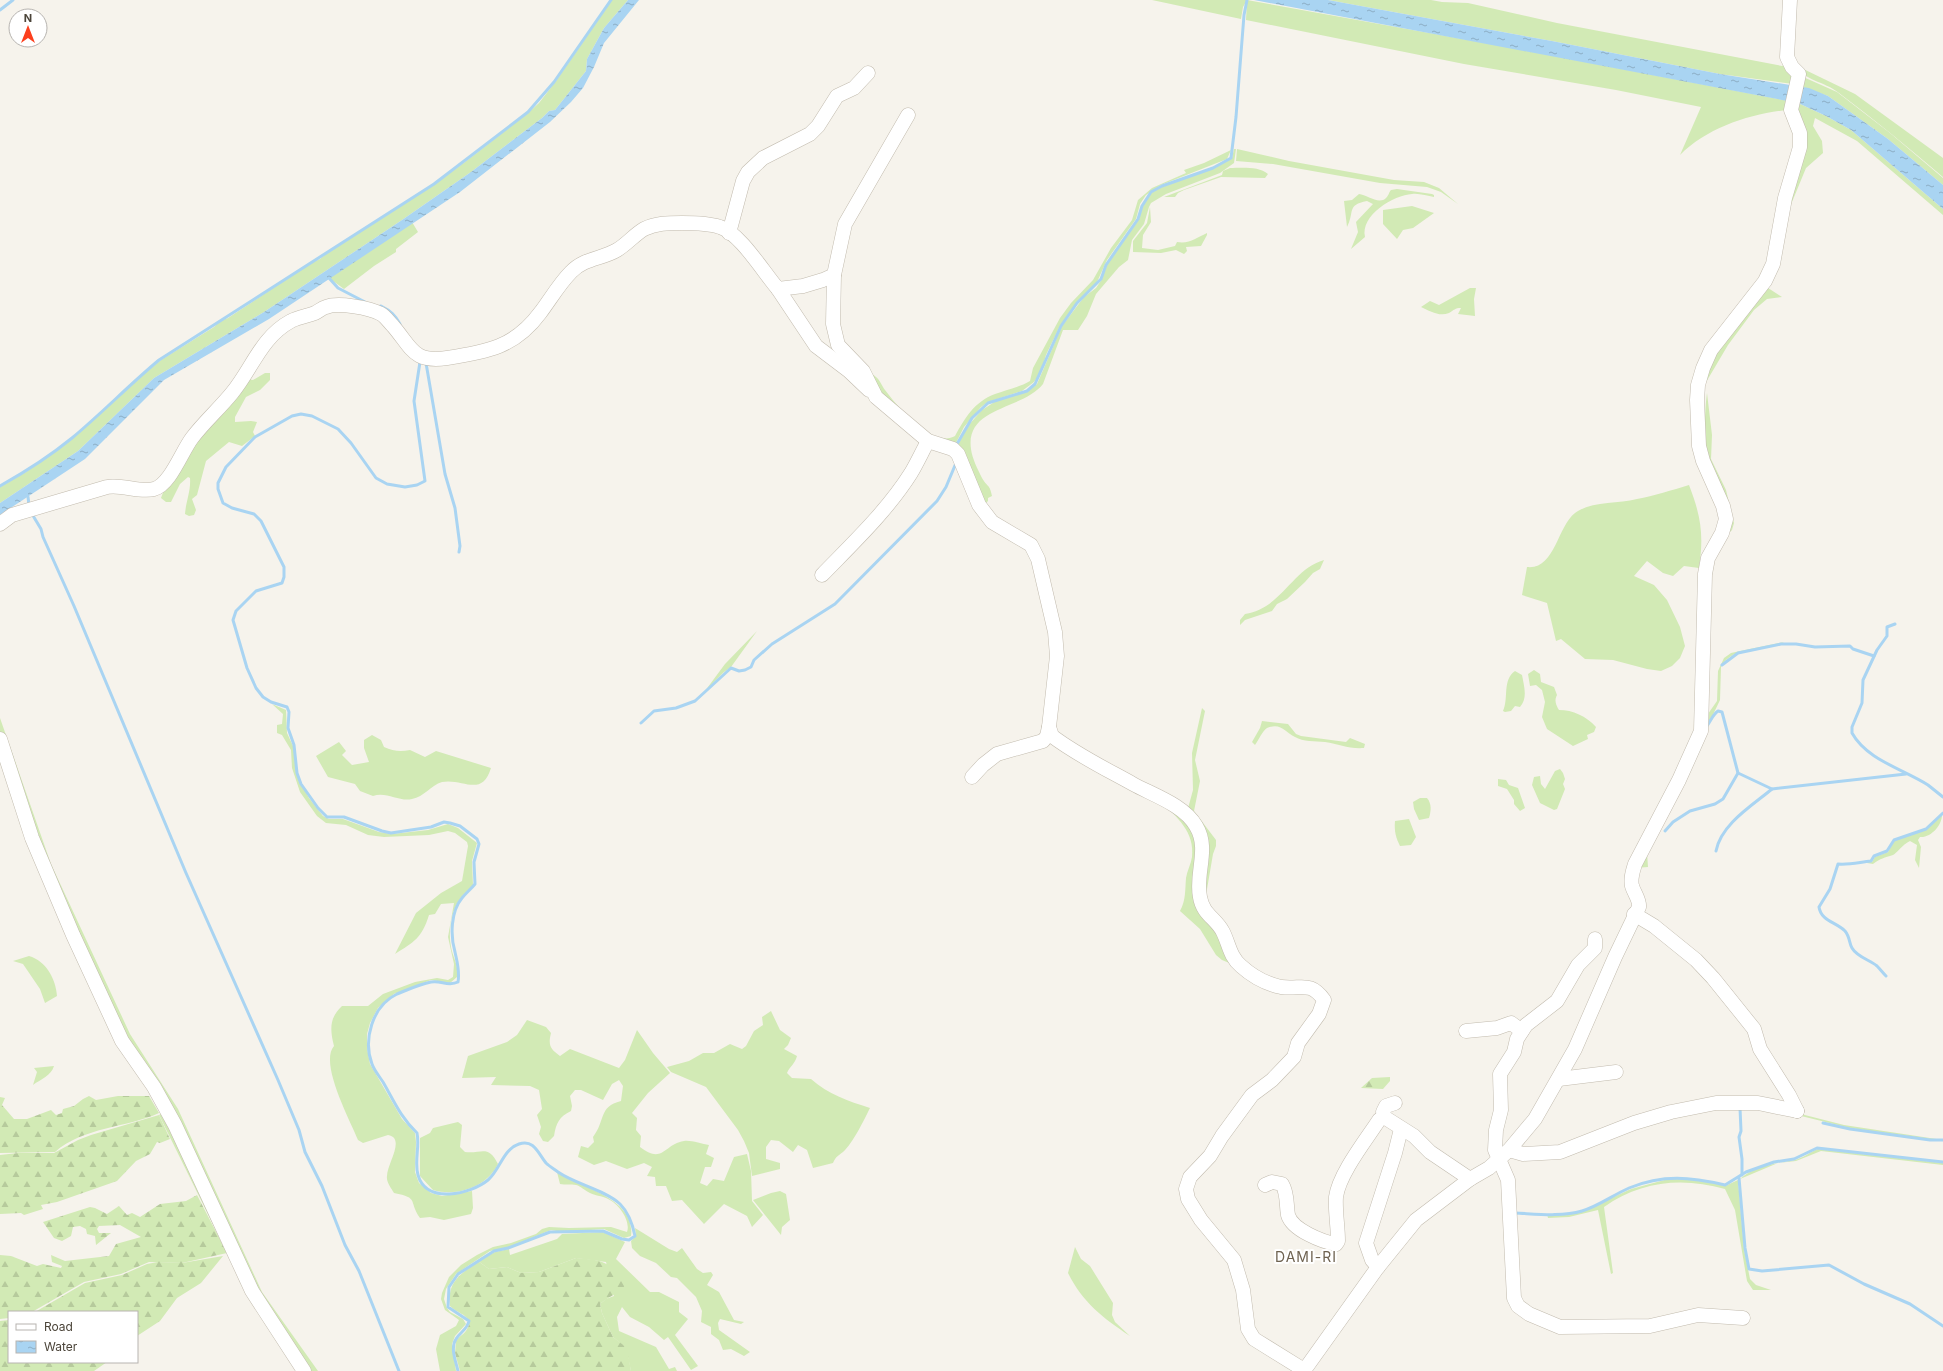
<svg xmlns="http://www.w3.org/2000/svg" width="1943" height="1371" font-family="Inter,sans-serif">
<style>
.grass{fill:#d2eab5}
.forest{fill:url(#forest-firs)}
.water{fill:url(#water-ripples)}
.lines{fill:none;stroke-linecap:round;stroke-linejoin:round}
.stream{stroke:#a9d4f2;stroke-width:3}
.minor-casing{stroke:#c2bbae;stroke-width:15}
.minor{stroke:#fff;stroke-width:14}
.labels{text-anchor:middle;stroke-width:4;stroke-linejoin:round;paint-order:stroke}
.quarter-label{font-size:14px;letter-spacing:1px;fill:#6e6250;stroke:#fff}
</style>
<defs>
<pattern id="forest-firs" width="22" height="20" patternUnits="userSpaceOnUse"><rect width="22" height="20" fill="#d2eab5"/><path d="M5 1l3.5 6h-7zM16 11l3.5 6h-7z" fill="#b6ca9c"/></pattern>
<pattern id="water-ripples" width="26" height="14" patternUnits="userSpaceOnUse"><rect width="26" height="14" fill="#a9d4f2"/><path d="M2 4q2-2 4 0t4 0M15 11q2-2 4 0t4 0" fill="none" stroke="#8caec5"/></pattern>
</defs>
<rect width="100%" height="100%" fill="#f6f3ec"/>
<g class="grass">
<path d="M612,0H628L604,28L587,59L586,71L555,110L549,111L542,118L471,172L402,220L264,312L154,378L78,451L0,503V487L26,472L72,439L128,387L161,360L214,327L220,321L228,318L311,263L320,259L326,254C356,234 388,215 418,195C457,170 492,141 528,113L539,103L556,81Z"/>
<polygon points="1152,0 1247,0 1243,7 1241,19"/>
<path d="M1247,0L1518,49L1789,101L1787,110C1749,114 1707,128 1680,155L1701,107L1616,90L1464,64L1246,20Z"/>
<polygon points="1328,0 1431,0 1442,2 1468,3 1557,23 1782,66 1787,63 1791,69 1793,84 1720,74 1552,41"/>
<path d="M1793,64L1855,94L1943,158V177C1909,148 1875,120 1839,93C1822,80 1808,83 1793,64Z"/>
<polygon points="1801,76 1837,92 1890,133 1943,178 1943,185 1888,139 1828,96 1799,86"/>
<polygon points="1798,103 1826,116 1851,130 1943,209 1943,215 1857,141 1815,118 1813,126 1822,141 1823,153 1806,168 1785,219 1798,118"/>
<path d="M1234,149H1236L1234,163L1220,173L1166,194L1151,203L1149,207L1144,224L1132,240L1128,260L1119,267L1096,294L1087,316L1078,330H1063L1043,384C1023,410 965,406 971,449C972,458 978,470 982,478C987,487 990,484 992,496L988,498V501L985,504L958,444L966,428L982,410L996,401L1028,391L1037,384L1062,326L1084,297L1096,288L1102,279L1107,265L1125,237L1139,219L1143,206L1151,193L1162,187L1215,168L1232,158Z"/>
<polygon points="1237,149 1289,161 1394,180 1424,182 1439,188 1458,204 1441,192 1427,187 1380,183 1273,164 1236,161"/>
<path d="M1231,150L1227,159L1161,185L1146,195L1140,204L1136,219L1107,260L1097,282L1077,302L1059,328L1046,355L1041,372L1034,382L1022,391L988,402L981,407L964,427L956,443H936L876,389L866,370C869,372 873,374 876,377C880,380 882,386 885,390C897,406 933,449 955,436C965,418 974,402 995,394C1006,390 1020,387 1030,381L1033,368L1060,318L1071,303L1093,280L1111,248L1132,220L1138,200L1152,188L1186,173L1184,170L1204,163Z"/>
<path d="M1230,168C1241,168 1259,166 1268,174L1265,178L1221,177L1184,190L1178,193L1175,197H1164L1222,175L1223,171Z"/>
<path d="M1397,189L1432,194L1434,195V197C1427,196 1419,193 1412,194C1394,195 1360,215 1365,237L1351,249L1358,232L1356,222L1373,204L1367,201C1346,205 1355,212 1347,227L1344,201L1352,200L1359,194C1367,195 1379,205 1386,198C1389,195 1389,192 1391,190Z"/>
<polygon points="1412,206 1434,213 1413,228 1403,230 1397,239 1383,224 1383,210"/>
<path d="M1150,207L1151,222L1143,235L1142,248L1158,250L1175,246L1177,242C1190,244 1196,238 1207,233V235L1201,246L1186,247L1187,251L1184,254L1176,250L1161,253L1133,252V241L1147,223Z"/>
<polygon points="412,222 418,232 396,249 396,252 374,266 344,289 329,278"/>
<polygon points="1765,286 1782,297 1767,299 1754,310 1728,345 1702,389 1706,365"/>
<path d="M1470,288H1476L1474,299L1475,316L1458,314L1461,308C1455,308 1454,310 1449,313C1439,317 1430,311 1421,307L1430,301L1439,305Z"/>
<path d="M265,373H270V380L260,390L246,397L235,417V422L251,421L257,422L253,432L255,436L242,446L229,442L206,461L197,495L192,499L196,510L194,515L189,516L185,514C186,501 191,491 190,478L188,477L180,484L171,502H166L161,498C178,451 215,416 247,379L253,380Z"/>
<path d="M1707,393L1712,435L1711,459L1726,490L1734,523L1732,530L1724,538C1712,487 1700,446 1707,393Z"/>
<path d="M1689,485C1701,516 1704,535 1699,568L1684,566L1673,576L1663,573L1647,561L1634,576L1654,585L1667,600L1680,627L1685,646L1680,658L1672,666L1661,671L1647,669L1613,660L1585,659L1561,639L1556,641L1547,603L1522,595L1527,567C1555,570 1557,527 1575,513C1591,501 1617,504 1637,499C1654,496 1672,490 1689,485Z"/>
<path d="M1324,560L1320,569L1313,573L1305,582L1287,599L1277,604L1272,611L1245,620L1240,625V620L1245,614C1282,608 1292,569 1324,560Z"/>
<polygon points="757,631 731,667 724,672 705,691 725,664"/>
<path d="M1784,642C1764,654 1735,643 1721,667L1720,700L1647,853L1648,867L1635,868L1703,721L1717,701L1718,671L1724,658L1731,653L1740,651Z"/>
<path d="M1534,670L1540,674L1541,682L1554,687L1557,695C1554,700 1556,705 1559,710C1573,710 1586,716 1596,727L1594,732L1587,735L1588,739L1573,746L1547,729L1542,717L1545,702L1542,690L1536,685L1530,686L1528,674Z"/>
<path d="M1515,671L1522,675C1524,686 1528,698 1520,707L1515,706L1511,711L1505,712L1503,711C1509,698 1502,680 1515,671Z"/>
<path d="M272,704L286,710L287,733L294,748L298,778L309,798L323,816L329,819H343L379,832L392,834L428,830L448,824L458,828L477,843L472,861L473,885C469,890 463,894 460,899C451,911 448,932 451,947C453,958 459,965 457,977L450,983L431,980L394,994L389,998L378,1008L370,1023L367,1034V1048L370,1064L377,1076L402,1119L415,1133L416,1142L415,1172L419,1183L431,1193L442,1196L472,1191L473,1208L471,1214L444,1220L430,1217L420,1218C408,1201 420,1198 394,1193C391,1188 386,1182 387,1176C387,1164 406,1138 388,1135L363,1143L358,1140C350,1120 319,1063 334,1046C330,1030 329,1018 342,1006H368L383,994L415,982L437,978L448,980L453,977L454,964L448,937L454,903L441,904L435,914L429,915C422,938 414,942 395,954L416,913L441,893L462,881L468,846L467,842L455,833L448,831L429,835L384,837L368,835L346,825L326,823L317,816L300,792L292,768L291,750L282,735L277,733V725L282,724L283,714Z"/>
<polygon points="1202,708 1205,711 1195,760 1200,781 1194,811 1216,840 1216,846 1213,854 1206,895 1204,877 1187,812 1193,790 1192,753"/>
<polygon points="0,718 51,864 130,1034 178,1109 262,1292 318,1371 307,1371 282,1334 127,1040 46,863 0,733"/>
<path d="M1262,721L1288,724L1296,734L1301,736L1346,742L1350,738L1365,744L1364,748C1348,749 1339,744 1325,742C1315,741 1303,742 1295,737C1285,732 1281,722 1267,728C1263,730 1258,741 1255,745L1252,742L1260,728Z"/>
<path d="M372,735L381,740L384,747C393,751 400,752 410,750L425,757L436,751L491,768C482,798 463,778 442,782C431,785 424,797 412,799C399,802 386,791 373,796L360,791L355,784L328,777L316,756L339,742L346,751L342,755L352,765L369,762L364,748V740Z"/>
<polygon points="1560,769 1563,773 1565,779 1563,784 1565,789 1557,809 1554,810 1540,803 1532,785 1534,777 1540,776 1541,784 1545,789 1555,771"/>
<polygon points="1498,779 1506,780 1509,785 1518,788 1525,808 1520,811 1514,804 1514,800 1507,789 1498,786"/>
<path d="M1420,798H1427C1432,804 1431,811 1429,818L1419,820L1414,809L1413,802Z"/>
<path d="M1160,801L1177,811L1197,835L1196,888L1239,967L1222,960L1216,955L1200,929L1180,911C1186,900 1185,890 1186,878C1187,871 1191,864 1192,857C1195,832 1177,817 1160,801Z"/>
<path d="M1942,815C1942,825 1931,838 1920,837L1918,840L1921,847L1919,868L1915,860L1917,845L1910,841C1903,844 1896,854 1893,855C1884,858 1881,858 1873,864L1861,862H1872L1875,857L1888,852L1894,841L1927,829Z"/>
<path d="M1409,819L1416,837L1411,845L1400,846C1396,838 1394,831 1395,821Z"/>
<path d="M29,956C46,961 56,979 57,996L45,1003L40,989L23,964L13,961Z"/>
<path d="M771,1011L780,1030L791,1038L788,1045L784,1049L797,1056C795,1064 790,1066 787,1073L792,1078L811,1079C828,1094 848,1101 870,1108C864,1120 853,1143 843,1152C838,1156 836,1156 833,1163L813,1168L807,1150L798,1145L793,1152L779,1141L771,1140L766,1147V1159L780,1163V1169L752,1176L749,1153L744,1141L738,1130L706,1087L671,1072L667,1067L689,1061L703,1053H714L730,1044L742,1049L746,1046L754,1031L763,1025L762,1017Z"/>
<path d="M527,1020L546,1027L551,1033C548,1045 550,1049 560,1056L570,1049L619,1068L625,1060L637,1030L653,1053L670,1073L648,1093L632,1113L637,1118L636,1130L641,1136L640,1147C663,1165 664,1144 684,1141C691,1140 702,1144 709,1145L706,1154L714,1158L711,1167H705L700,1183L707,1186L713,1179L724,1181L734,1157L747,1154L751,1171L752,1201L763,1215L752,1227L747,1216L724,1204L704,1224L682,1200L672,1201L666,1186H656L655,1177L647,1176L652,1167L644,1163L627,1169L606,1161L594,1165L578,1157L581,1146L588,1148L594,1142L593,1137C606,1120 598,1107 621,1101L623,1086L619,1080L612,1084L603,1100L581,1090H575L570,1096L572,1106L571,1111C559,1117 556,1123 554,1136L548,1142L543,1141L539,1134L541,1127L537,1115L542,1109L539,1090L530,1086L491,1085L496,1077L462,1078L468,1056L507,1042L517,1035Z"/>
<path d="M54,1066C51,1076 41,1079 33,1085L37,1072L34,1068Z"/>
<polygon points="165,1112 227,1253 159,1115"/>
<polygon points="1797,1113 1844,1125 1943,1140 1930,1139 1850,1128 1797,1115"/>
<path d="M458,1122L462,1125L460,1147L465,1152C482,1154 488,1144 498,1164C487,1187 457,1197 433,1190L420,1176V1138L430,1133L433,1128Z"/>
<path d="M1818,1149L1943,1163V1165L1821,1151L1796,1161L1778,1163L1740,1179C1755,1165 1776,1164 1795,1160C1803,1158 1810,1152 1818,1149Z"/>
<path d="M557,1172C581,1188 636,1198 631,1236L624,1238L604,1229L562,1232L551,1230L509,1247L490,1251L456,1274L446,1289L444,1299L447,1308L450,1312L463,1319L466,1324L455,1336L452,1344L456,1371H440L436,1349L440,1335L456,1326L459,1320L445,1310L441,1299L442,1293L449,1277L461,1265L477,1255L493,1247L511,1243L536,1234L542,1229L549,1227L569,1228L611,1227L627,1232C631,1221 619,1204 608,1199C603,1196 596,1196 590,1193C585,1191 581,1186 576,1185C571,1184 565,1185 560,1184Z"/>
<path d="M1672,1178L1701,1180L1725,1186L1738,1180L1744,1249L1750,1279L1756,1285L1771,1290H1753L1747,1281L1735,1210L1725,1189C1682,1177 1641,1181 1604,1207L1613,1273L1611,1274L1598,1210L1569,1217L1548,1218L1547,1214H1571L1583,1211L1631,1189Z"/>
<polygon points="780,1191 786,1194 790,1220 782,1227 781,1235 753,1200 771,1193"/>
<polygon points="635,1228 669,1249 677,1252 682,1248 697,1269 703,1273 711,1272 713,1275 707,1285 719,1292 734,1320 744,1322 741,1324 720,1319 718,1323 719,1330 750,1352 744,1356 731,1349 723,1350 719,1340 711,1334 711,1327 701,1322 702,1311 696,1297 677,1278 671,1277 656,1263 640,1256 632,1248 631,1241 636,1236"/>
<polygon points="603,1232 625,1242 616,1259 650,1292 659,1292 679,1302 679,1312 688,1319 675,1335 698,1366 691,1370 668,1337 664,1340 649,1327 630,1317 622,1307 617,1317 619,1331 656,1347 669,1369 675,1367 677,1371 631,1371 626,1348 613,1337 602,1313 600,1304 606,1299 614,1296 606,1262 576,1258 539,1272 521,1273 507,1267 489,1269 478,1261 495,1252 509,1249 510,1255 557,1239 562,1234"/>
<path d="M1075,1247L1081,1259L1090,1266L1113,1303L1112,1315L1115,1322L1130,1336C1103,1318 1083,1303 1068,1273Z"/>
</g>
<g class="forest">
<polygon points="1390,1077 1390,1081 1383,1089 1361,1088 1372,1078"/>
<path d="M89,1096L96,1100L118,1096H149L159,1113C126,1128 83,1127 55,1152L0,1153V1097L5,1098L2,1105L14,1119H27L51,1110L56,1115L62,1113L63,1109L74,1106L83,1099Z"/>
<polygon points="159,1115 170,1139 160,1143 157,1142 150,1154 136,1161 117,1181 57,1202 41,1205 43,1209 24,1215 21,1213 0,1214 0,1155 18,1153 54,1153 78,1140 91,1135"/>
<polygon points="197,1195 227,1253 182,1263 149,1262 121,1274 84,1282 32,1312 9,1312 9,1318 0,1319 0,1255 11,1256 37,1266 43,1264 61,1268 62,1266 52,1262 51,1255 65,1261 109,1256 116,1244 141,1237 120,1225 99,1226 97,1229 99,1233 111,1233 96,1245 95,1236 87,1234 86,1229 80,1226 73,1227 71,1236 62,1241 54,1238 43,1222 90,1207 95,1208 107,1214 119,1206 127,1215 132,1213 140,1217 160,1204 186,1201"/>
<polygon points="223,1256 201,1283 177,1298 160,1321 137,1336 137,1312 35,1312 85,1283 122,1275 147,1264 158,1262 182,1263"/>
<path d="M576,1258C601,1260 611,1261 626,1284C619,1294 609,1296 600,1304L602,1313L613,1337L627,1348L631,1371H460L455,1353L456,1341C459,1336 465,1334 467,1329C475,1316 456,1313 450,1306C447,1281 460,1275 478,1261L489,1269L507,1267L521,1273L539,1272Z"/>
<polygon points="9,1320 9,1362 107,1362 94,1371 0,1371 0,1321"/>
</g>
<g class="water">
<polygon points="628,0 639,0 604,43 594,67 583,88 571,102 550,122 460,192 269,319 164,380 85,459 0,515 0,503 78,451 154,378 264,312 402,220 471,172 542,118 549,111 555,110 586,71 587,59 604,28"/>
<polygon points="1254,0 1328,0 1552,41 1720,74 1809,88 1828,96 1888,139 1943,185 1943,209 1851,130 1826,116 1798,103"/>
</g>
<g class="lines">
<g class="stream">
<polyline points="0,10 13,0"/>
<polyline points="329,278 338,288 365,302"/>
<path d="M378,307L381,306C391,311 395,315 400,324"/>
<polyline points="957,444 972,418 988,403 1027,391 1035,384 1061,326 1077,303 1101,279 1106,265 1138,219 1142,206 1151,192 1162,186 1213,168 1231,158 1236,117 1244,15 1247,0"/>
<path d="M0,486C25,472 50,456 72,438C102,413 129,385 159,360L434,184L528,112L554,82L611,0"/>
<polyline points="28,497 29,505"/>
<polyline points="32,514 41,529 43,537 74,606 186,873 278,1080 299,1130 305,1152 322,1186 345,1245 359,1271 399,1371"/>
<path d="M1895,624L1887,627V636L1877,650L1863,680L1862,703L1852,727V733C1867,760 1903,769 1928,785C1933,789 1938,793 1943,797"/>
<polyline points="1722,665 1738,653 1781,644 1796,644 1815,647 1850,646 1853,649 1874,656"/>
<polyline points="641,723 654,711 676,708 695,701 731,668 739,671 745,670 751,667 754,660 772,644 835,604 937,501 946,487 956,463"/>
<path d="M1706,727C1710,723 1712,715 1718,711L1722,712L1738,773L1772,789L1906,774"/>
<polyline points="1665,831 1673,822 1690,811 1715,804 1723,799 1738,773"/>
<path d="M1716,851C1721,824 1753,805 1772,789"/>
<path d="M1886,976C1883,973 1880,969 1877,966C1870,960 1857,957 1852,948C1849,943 1850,937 1845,931C1836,922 1821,921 1819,907L1830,889L1838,864C1850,865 1860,862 1871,861L1874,856L1887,851L1894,840L1926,829L1943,813"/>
<polyline points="1740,1108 1741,1131 1739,1137 1742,1159 1742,1175"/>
<polyline points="1823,1123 1850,1129 1930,1140 1943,1140"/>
<polyline points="1739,1178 1745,1248 1749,1269 1762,1271 1829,1265 1864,1284 1910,1304 1943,1326"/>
<path d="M1515,1213C1537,1214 1561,1217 1582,1211C1599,1206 1613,1195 1629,1188C1663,1174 1691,1177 1725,1185L1746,1172L1774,1162L1794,1159L1817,1148L1943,1162"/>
<path d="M458,1371C456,1362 450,1348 456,1339C460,1332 467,1330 469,1321L448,1307L449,1287L458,1274L494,1251L508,1248L550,1232L603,1231L622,1239L629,1240L635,1236C633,1226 628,1212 620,1204C605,1190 575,1184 558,1172C554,1169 549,1166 546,1163C538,1153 534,1139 519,1144C503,1149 500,1170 488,1180C471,1194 426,1205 418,1175C414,1161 420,1147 417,1133C401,1118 394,1101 383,1082C379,1076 374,1070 372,1064C363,1040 372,1006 397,994C407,990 420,984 431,982C441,980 448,987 458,982C460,971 457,962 455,952C450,935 451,911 462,898C466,893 471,889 475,884L474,862L479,844L477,839L460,826L450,823L444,822L431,827L391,833L382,831L344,817H327L318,808L301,784L297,773L294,745L288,728L289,712L287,707L271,702L263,697L256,688L247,668L233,620L236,611L256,591L282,583L284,577V567L261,521L254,514L232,508L223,503L218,489V483L226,467L255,437L292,416L301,414L312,416L338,429L351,443L376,478L387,484L405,487L417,485L425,481L414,401L420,362L426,363L445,474L455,508L460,546L459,552"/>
</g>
<g class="minor-casing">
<g id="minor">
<polyline points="729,233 743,181 748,172 763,158 810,134 818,126 837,96 854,88 868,73"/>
<path d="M834,275L833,324L838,345L863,371L876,397L928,441L953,449L958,454L979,505L992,522L1031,545L1038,559L1055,632L1057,656L1049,727L1052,736C1077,755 1106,769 1133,784C1153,795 1184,805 1196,826C1210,849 1195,873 1200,897C1203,915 1216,918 1223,932C1229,944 1230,957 1241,966C1252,976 1267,984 1281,987C1301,990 1310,980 1324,1000L1319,1014L1298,1043L1294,1057L1272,1080L1252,1095L1222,1136L1210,1156L1190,1177L1186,1189L1188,1199L1201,1220L1234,1260L1243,1290L1248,1329L1254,1339L1304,1370"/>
<polyline points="778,289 816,346 849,371 869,390"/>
<path d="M0,524L12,515L107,487C122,484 140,493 154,489C170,485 182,451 192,438C204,422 219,409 232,393C252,369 261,337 291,321C298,317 307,316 315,313C319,311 322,308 326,307C338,302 370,308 381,314C385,316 389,322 393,326C412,348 413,363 447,358C487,352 515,347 540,313C550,300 559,284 571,272C584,258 602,259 617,250C627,244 634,235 644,229C656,223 668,223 682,223C694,223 708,223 720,227C740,233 764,273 778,289L803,286L823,280L834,275L845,224L908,115"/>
<path d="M822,575C853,543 887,511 911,473C917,463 922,452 928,441"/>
<polyline points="0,739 32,838 73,935 122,1041 154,1087 175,1125 252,1291 304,1371"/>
<polyline points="972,777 983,765 997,754 1043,741 1047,736 1049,727"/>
<polyline points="1634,914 1654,926 1696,960 1713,978 1754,1029 1760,1049 1789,1095 1797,1111"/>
<polyline points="1595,939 1595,948 1578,965 1557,1001 1526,1025 1522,1031 1517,1039 1514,1052 1500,1074 1501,1110 1496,1130 1495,1150 1508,1180 1514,1298 1518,1306 1529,1314 1560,1327 1650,1326 1698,1315 1743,1318"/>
<polyline points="1466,1031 1497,1028 1511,1023 1522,1031"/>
<polyline points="1559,1079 1616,1072"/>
<polyline points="1395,1103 1386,1106 1383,1112 1384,1117 1414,1136 1430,1152 1470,1179"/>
<polyline points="1509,1150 1523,1154 1560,1152 1634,1123 1671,1112 1716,1103 1758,1103 1797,1111"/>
<path d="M1265,1185L1272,1182L1282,1184C1288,1194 1286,1204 1288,1215C1292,1230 1323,1242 1336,1244L1338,1241C1338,1226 1335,1211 1336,1197C1339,1174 1366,1140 1379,1120L1384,1117"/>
<polyline points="1378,1267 1372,1260 1366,1243 1395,1153 1401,1129"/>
<path d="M1303,1371L1308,1365L1378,1267L1416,1220L1470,1179L1489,1168L1509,1150L1535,1119L1575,1049L1615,957L1639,907C1640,900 1634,893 1632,886C1630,878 1633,871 1635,864L1679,780L1701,731L1705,574L1708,558L1722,533L1726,519L1723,506L1703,461L1699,446L1697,400L1698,385L1703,368L1711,350L1765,281L1773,264L1785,198L1800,147V133L1791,110L1799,74L1792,67L1787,57L1790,0"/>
</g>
</g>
<use href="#minor" class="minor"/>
</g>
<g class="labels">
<g class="quarter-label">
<text x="1306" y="1262">DAMI-RI</text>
</g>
</g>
<rect x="8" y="1311" width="130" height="52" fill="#ffffff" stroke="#b7b4b0"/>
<rect x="16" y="1324" width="20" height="6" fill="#ffffff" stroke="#b7b4b0"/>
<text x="44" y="1331" font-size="12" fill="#4b4439">Road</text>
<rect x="16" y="1341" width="20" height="12" fill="url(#water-ripples)" stroke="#b7b4b0"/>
<text x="44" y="1351" font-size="12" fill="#4b4439">Water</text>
<g transform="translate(28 28)"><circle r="19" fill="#ffffff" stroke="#b7b4b0"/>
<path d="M0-3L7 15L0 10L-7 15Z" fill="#fc3f1d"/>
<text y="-6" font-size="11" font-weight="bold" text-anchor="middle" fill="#4b4439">N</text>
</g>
</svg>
